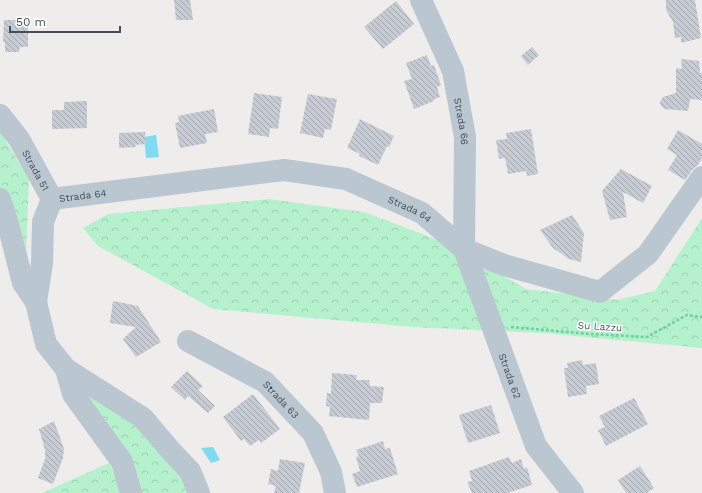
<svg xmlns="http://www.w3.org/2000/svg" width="702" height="493" font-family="'Work Sans',sans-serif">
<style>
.forest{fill:url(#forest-crowns)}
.water{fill:#7fdaf2}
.building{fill:url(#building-back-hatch)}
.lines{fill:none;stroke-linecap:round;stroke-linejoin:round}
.path{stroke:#6bd19f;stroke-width:2.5;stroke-dasharray:3 2;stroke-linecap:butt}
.minor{stroke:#bbc7d0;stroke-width:22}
.labels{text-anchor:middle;stroke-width:3;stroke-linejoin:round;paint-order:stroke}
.street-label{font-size:10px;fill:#434f5b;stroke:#fff}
</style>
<defs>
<pattern id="forest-crowns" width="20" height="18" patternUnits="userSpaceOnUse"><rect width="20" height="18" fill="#b5f1cd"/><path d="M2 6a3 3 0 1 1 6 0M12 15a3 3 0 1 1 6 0" fill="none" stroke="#9dd0b2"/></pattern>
<pattern id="building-back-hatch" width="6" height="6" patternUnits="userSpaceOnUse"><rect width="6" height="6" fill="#c7cbd3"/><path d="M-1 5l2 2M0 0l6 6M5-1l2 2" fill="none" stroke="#a3a7ae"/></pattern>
</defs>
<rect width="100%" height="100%" fill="#efecec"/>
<g class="forest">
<polygon points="0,131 29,179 26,255 0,213"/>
<polygon points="269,199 364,212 446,243 526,289 617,300 655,291 702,218 702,348 543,333 413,327 213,309 98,246 83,228 108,214"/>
<polygon points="89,394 141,424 182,471 190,493 136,493 87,403"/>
<polygon points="109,463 124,493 42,493"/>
</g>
<g class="water">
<polygon points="156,135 159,157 146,158 144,137"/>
<polygon points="213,447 220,460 211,463 201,448"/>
</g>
<g class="building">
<polygon points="174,0 190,0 193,20 176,20"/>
<polygon points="666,0 695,0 701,38 681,43 681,37 675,38 673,22 666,10"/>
<polygon points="396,1 414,24 383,49 364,27"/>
<polygon points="4,20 28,20 28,47 20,47 19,52 5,52 5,42 3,42"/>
<polygon points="532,47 539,55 528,65 521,56"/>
<polygon points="427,55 431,66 434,65 441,85 437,87 440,97 434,99 434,101 414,109 404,81 412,79 406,63"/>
<polygon points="681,59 699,61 700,73 702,73 702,100 690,99 688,111 665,109 661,106 660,102 663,97 676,93 676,68 682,69"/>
<polygon points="254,93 282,97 278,129 270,128 269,137 248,134"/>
<polygon points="308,94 337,99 331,130 325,129 323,138 300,133"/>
<polygon points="87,101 87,128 52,129 52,110 64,110 64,102"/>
<polygon points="214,109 218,132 205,134 207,143 180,148 175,123 179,122 178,116"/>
<polygon points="360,119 394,136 389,147 387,146 378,165 359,156 360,154 347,148"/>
<polygon points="531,129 538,174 527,176 526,171 508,174 505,158 499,159 496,140 507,139 506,133"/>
<polygon points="678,130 702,144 702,158 698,165 692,170 685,180 668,170 677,155 667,149"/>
<polygon points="145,132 146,144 135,145 136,147 119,148 119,133"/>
<polygon points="621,169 652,186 643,203 623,192 627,217 610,220 602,191"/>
<polygon points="572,215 584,233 581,262 569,259 553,248 540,230"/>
<polygon points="113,301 138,306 161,342 136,357 123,339 136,327 110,323"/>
<polygon points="582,360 583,365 596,363 599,384 586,386 587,394 568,397 564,368 568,368 567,363"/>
<polygon points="187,371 203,386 198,390 215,406 208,413 188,396 185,400 171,387"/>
<polygon points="332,373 357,375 356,380 369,380 370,386 384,387 382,403 370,403 369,420 329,416 330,407 326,406 327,393 331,393"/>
<polygon points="253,394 280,429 261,443 259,440 250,446 244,439 241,441 223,417"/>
<polygon points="634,398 648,424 606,446 598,430 605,427 599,416"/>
<polygon points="491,405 500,433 468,443 459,415"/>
<polygon points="54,421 64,449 63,458 53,484 38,478 45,459 45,450 39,429"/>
<polygon points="383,441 385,449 390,448 398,474 357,487 352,474 360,471 356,457 359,456 356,450"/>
<polygon points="509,457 512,463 521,459 524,469 527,467 532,485 507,493 472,493 467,482 472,481 469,471"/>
<polygon points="280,459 305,463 299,493 274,493 276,486 268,484 271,469 278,471"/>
<polygon points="640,466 654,488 647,493 626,493 618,480"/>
</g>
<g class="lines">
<polyline class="path" points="511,327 590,334 647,337 687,315 702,317"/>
<g class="minor">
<path id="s1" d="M421,0L453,71L465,137L464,249L536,446L573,493"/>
<path id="s2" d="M0,115L19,139L52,199L43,222L42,263L36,302"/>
<polyline points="0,199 8,224 23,283 36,302 46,344 66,369 143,418 171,451 190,471 199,493"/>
<path id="s3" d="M52,199L284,170L346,179L422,213L464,249L504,265L600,292L648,254L702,177"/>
<path id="s4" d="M188,341L265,382L313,433L331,472L335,493"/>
<polyline points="66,369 73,394 122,462 131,493"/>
</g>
</g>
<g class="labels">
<g class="street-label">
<text dy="4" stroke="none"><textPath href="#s1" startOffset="129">Strada 66</textPath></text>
<text dy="4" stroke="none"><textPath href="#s2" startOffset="66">Strada 51</textPath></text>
<text dy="4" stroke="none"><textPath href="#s3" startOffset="31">Strada 64</textPath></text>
<text dy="4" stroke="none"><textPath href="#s3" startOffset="367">Strada 64</textPath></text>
<text transform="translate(600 326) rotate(4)" y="4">Su Lazzu</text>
<text dy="4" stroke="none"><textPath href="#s1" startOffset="392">Strada 62</textPath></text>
<text dy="4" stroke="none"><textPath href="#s4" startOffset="111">Strada 63</textPath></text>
</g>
</g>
<path d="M10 26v6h110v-6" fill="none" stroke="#434f5b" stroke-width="2"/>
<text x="16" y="26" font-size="12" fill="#434f5b" stroke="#ffffff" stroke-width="3" paint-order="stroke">50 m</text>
</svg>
